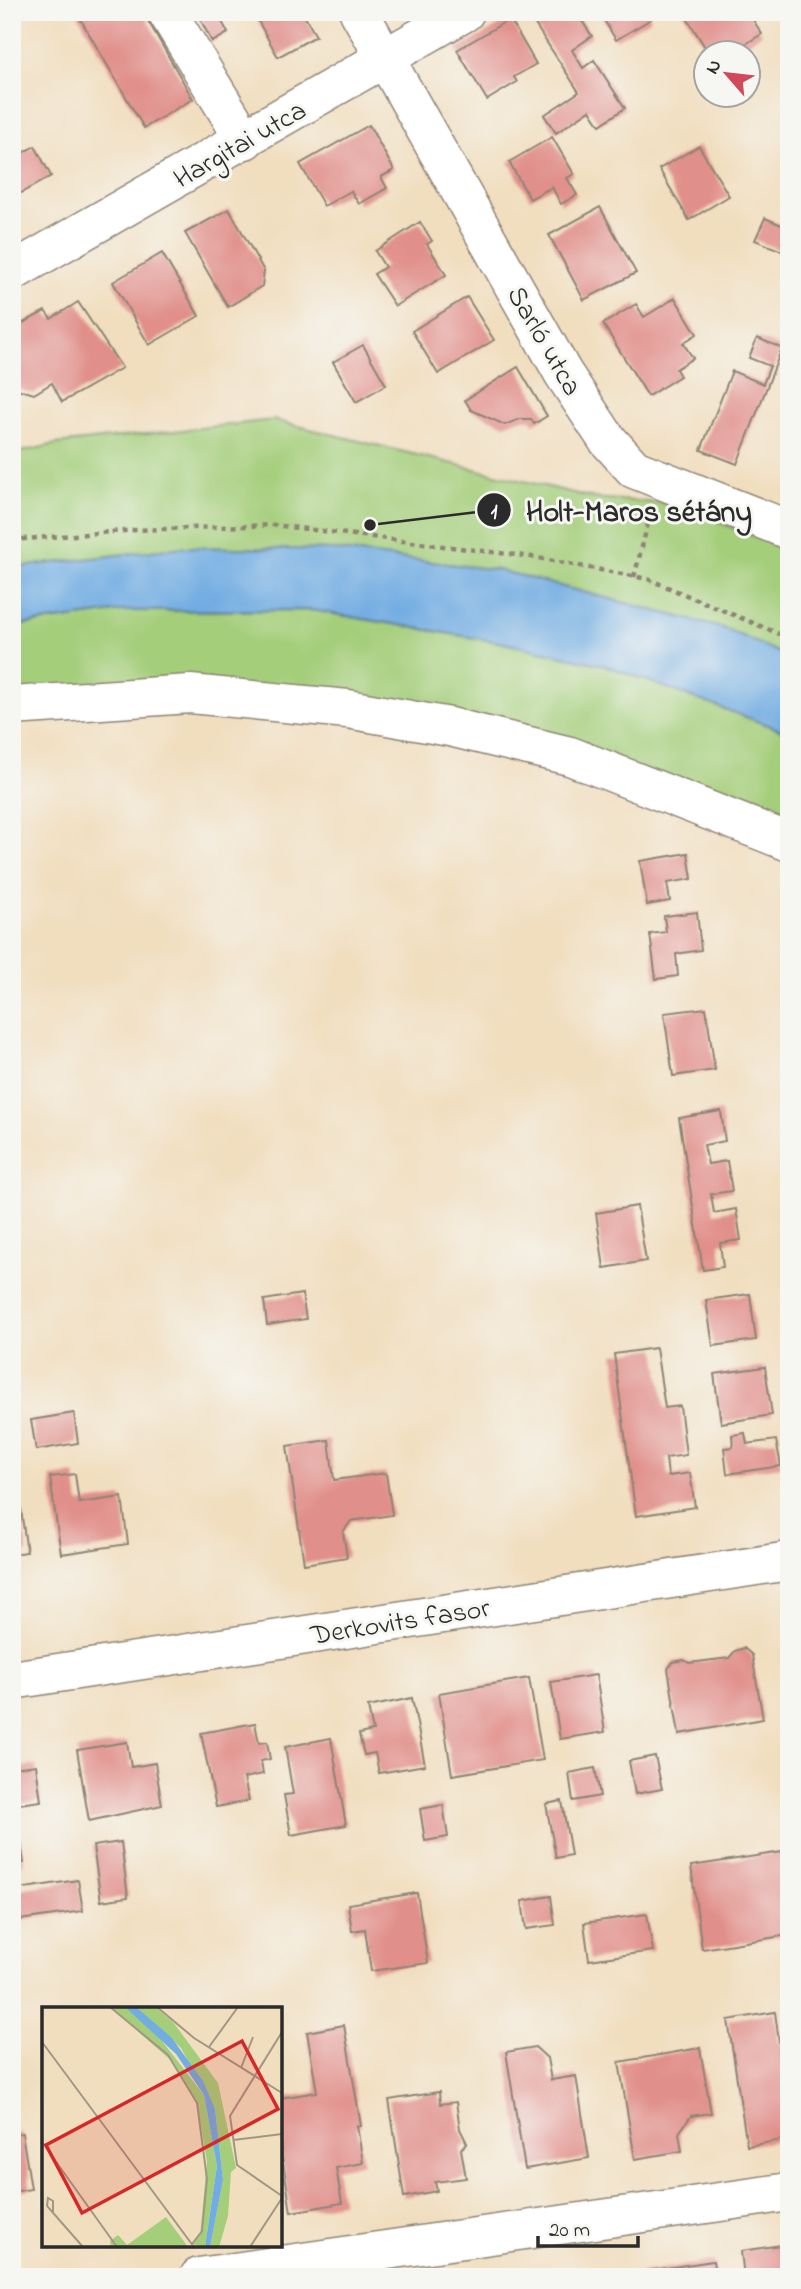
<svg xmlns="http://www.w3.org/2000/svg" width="801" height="2289" font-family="'Indie Flower',sans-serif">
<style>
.green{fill:#a4ce7a;stroke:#687c52;stroke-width:2}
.water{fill:#71ace2;stroke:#4e6c86;stroke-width:2}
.building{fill:#e18f8a}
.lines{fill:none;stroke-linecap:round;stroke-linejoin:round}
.minor-casing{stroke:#8e8475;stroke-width:41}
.path{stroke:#8e8475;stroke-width:4.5;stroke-dasharray:5 5;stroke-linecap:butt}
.minor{stroke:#fff;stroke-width:38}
.labels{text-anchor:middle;stroke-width:6;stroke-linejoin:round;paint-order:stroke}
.street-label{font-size:28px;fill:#2b2b2b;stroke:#f6f6f2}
.inset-road{fill:none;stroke:#a29684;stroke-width:2}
.view{fill:#d62828;fill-opacity:0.15;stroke:#d62828;stroke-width:3.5}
.inset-edge{fill:none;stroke:#2b2b2b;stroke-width:3.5}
.leader{fill:none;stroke:#2b2b2b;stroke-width:2.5}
.callout-dot{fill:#2b2b2b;stroke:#f6f6f2;stroke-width:2.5}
.mark-label{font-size:21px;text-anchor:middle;font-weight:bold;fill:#fff}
.callout-label{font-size:30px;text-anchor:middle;font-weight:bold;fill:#2b2b2b;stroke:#f6f6f2;stroke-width:6;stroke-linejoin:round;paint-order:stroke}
</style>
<rect width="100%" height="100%" fill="#f6f6f2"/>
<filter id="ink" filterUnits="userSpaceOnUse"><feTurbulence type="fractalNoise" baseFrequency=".0143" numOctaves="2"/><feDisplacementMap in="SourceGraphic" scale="14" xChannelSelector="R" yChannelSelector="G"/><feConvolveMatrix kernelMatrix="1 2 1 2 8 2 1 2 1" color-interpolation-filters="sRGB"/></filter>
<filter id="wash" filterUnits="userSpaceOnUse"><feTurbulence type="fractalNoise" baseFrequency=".00686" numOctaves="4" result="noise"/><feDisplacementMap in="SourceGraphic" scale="28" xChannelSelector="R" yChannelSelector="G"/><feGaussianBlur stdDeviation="1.57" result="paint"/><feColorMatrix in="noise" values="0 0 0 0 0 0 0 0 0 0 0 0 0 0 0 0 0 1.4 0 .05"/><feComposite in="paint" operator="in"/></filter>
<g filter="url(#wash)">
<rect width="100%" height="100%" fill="#f1debf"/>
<g class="green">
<polygon points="273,420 594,498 674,504 789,550 789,657 726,629 498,570 333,550 183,547 12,568 12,454 56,444"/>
<polygon points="311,610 499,642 604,665 789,733 789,842 348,709 12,706 12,626 122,611"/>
</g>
<polygon class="water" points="183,547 333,550 498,570 726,629 789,657 789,733 604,665 499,642 311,610 122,611 12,626 12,568"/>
<g id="blocks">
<g class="building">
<polygon points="83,12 143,12 193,99 144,128 78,15"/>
<polygon points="208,12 217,12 228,33 212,42 199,17"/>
<polygon points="253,12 302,12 316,36 278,57"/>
<polygon points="527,12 576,12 592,36 572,50 583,68 594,60 625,108 600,125 590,110 556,133 544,115 579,92"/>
<polygon points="599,12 647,12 651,19 616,40"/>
<polygon points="683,12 748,12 762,34 732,52 708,52"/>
<polygon points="510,19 536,64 514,77 517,82 487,100 457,50"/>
<polygon points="369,125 394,170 381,177 387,188 359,204 351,191 324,206 300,164"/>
<polygon points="552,137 574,174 567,178 577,195 561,204 552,187 530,199 509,162"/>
<polygon points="35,146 51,176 12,198 12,159"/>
<polygon points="699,146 729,196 689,220 659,169"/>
<polygon points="600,207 636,273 584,300 549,235"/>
<polygon points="229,209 264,271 262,286 228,307 185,233"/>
<polygon points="765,218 789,228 789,254 755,240"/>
<polygon points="420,222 432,241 427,244 446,275 395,306 374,274 385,267 375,251"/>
<polygon points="162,253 199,316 149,345 113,282"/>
<polygon points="467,297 494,340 438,374 412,331"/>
<polygon points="675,298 697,334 683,343 693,358 676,369 680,376 648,396 603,324 636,304 644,317"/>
<polygon points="78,302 122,368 62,402 52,383 34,394 17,389 12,381 12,329 45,311 51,319"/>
<polygon points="757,338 782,348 737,464 701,450 732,371 763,384 770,366 749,358"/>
<polygon points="363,345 386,385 356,402 333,362"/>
<polygon points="518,367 547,416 534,424 531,419 520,419 505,425 471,410 465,400"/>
<polygon points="688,853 692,879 667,883 670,901 647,905 640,861"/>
<polygon points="697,912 701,950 676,954 678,976 656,979 650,934 666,932 664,916"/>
<polygon points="706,1008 715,1070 673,1076 664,1013"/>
<polygon points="721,1111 725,1141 704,1145 708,1164 727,1161 732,1191 711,1194 714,1213 736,1209 741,1240 720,1243 723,1267 703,1270 679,1118"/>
<polygon points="637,1206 646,1261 604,1268 596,1213"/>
<polygon points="302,1294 306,1319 267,1325 264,1300"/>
<polygon points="750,1294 756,1340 713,1346 706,1300"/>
<polygon points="656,1348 665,1408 680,1406 686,1455 666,1458 668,1476 690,1473 695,1507 636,1516 614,1354"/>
<polygon points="765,1367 772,1415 721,1423 714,1374"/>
<polygon points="74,1413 78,1443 36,1450 31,1420"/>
<polygon points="745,1433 747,1444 776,1440 781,1466 727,1474 724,1448 733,1447 732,1435"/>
<polygon points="329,1440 334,1480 386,1473 392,1515 351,1521 343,1532 347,1557 304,1564 287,1446"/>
<polygon points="75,1474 79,1503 122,1497 128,1544 61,1554 50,1477"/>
<polygon points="17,1482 27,1552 12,1554 12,1483"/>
<polygon points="744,1648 752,1655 763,1719 679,1734 668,1669 673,1662 684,1660 689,1663 729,1658 735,1651"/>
<polygon points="596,1675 605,1732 560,1739 551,1682"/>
<polygon points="529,1678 543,1760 452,1775 439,1693"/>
<polygon points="412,1698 425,1765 379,1773 375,1753 364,1755 359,1734 373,1731 368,1707"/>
<polygon points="255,1723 259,1743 267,1742 270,1759 261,1761 263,1774 244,1778 249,1801 216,1807 201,1733"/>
<polygon points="331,1738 346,1825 291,1835 284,1795 293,1794 285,1747"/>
<polygon points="127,1742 131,1767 155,1763 162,1805 89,1821 77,1750"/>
<polygon points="655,1756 662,1789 635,1794 629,1761"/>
<polygon points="36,1765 41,1801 12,1805 12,1768"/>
<polygon points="595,1768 600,1796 573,1801 569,1773"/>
<polygon points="562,1801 571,1855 556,1858 546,1804"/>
<polygon points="443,1805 448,1837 425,1841 420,1809"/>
<polygon points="19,1831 24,1863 12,1865 12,1832"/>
<polygon points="121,1842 128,1897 101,1901 93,1846"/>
<polygon points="789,1851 789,1935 702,1949 691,1866"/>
<polygon points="78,1880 83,1911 12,1921 12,1890"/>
<polygon points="417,1893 428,1963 371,1971 365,1929 352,1931 348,1904"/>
<polygon points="551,1896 555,1925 526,1929 522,1901"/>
<polygon points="647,1914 653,1951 589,1960 584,1923"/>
<polygon points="775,2012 779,2042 789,2051 789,2139 747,2146 728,2020"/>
<polygon points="344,2025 361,2126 357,2126 363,2163 336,2168 342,2203 291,2212 280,2144 280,2098 317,2092 307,2032"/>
<polygon points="535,2047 547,2058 551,2080 576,2076 589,2158 525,2169 506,2052"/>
<polygon points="700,2048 711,2113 691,2116 679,2133 682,2151 635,2159 619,2062"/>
<polygon points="439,2092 440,2104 456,2102 460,2129 467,2143 461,2149 466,2178 435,2182 437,2191 404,2197 389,2100"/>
<polygon points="22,2133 31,2189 12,2192 12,2134"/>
<polygon points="789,2244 789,2277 744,2277 741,2251"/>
<polygon points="713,2261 716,2277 641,2277 640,2272"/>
</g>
</g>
</g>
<g filter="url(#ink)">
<use href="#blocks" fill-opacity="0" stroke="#8e8475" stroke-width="2"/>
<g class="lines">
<g class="minor-casing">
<g id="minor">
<polyline points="167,12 245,140"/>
<polyline points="359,12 563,373 606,438 634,469 789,530"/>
<polyline points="12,272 465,12"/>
<polyline points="12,706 190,694 348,709 450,727 570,756 789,842"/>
<polyline points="12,1680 789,1561"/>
<polyline points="199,2277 789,2192"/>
</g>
</g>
<g class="path">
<polyline points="12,540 136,530 274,525 532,557 648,579 789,638"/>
<polyline points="634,577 651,512"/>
</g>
<use href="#minor" class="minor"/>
</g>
</g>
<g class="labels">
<g class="street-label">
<text transform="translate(239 143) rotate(-30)" y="10">Hargitai utca</text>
<text transform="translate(546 340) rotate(60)" y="10">Sarló utca</text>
<text transform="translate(400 1620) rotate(-9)" y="10">Derkovits fasor</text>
</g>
</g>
<g transform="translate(42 2007)">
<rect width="240" height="240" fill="#f1debf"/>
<path d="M68,0H83L116,29L162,88L175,159L163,240L150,237L158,228L165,155L155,96L132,56ZM94,0H113L131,15L176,76L194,161L189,165L186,209L177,240H168L181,173L173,102L139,41ZM124,210L146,240H69L68,234L76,228L85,238Z" fill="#a4ce7a"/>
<path d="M83,0H94L129,30L161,74L173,102L181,173L168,240H163L175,159L162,88L134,47Z" fill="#71ace2"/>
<path class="inset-road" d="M68,0L126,48L155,96L165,172L160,224L150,237M115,0L152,31L240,86M240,25L188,109L195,158L240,189M0,35L152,240M167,40L196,0M199,61L211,30M191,133L240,127M0,135L75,240M11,205V194L6,191L5,199L41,240M208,240L240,191"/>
<path class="view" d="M200,34L236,102L40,206L4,138Z"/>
<rect width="240" height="240" class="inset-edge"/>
</g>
<path class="leader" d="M370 525L494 510"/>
<g class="callout-dot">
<circle cx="370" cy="525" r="7"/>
<circle cx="494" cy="510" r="18"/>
</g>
<g class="mark-label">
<text x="494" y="518">1</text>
</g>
<g class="callout-label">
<text x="639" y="521">Holt-Maros sétány</text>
</g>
<rect width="801" height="2289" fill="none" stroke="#f6f6f2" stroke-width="42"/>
<g transform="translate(727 74) rotate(298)"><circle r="33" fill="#f6f6f2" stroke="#a5a5a2" stroke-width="2"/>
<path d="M0-5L12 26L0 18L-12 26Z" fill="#d1495b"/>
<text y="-10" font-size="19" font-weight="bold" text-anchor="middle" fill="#2b2b2b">N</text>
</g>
<path d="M538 2236v10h100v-10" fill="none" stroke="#2b2b2b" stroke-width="3.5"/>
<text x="549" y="2236" font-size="21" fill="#2b2b2b" stroke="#f6f6f2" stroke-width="5" paint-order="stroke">20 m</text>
</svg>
